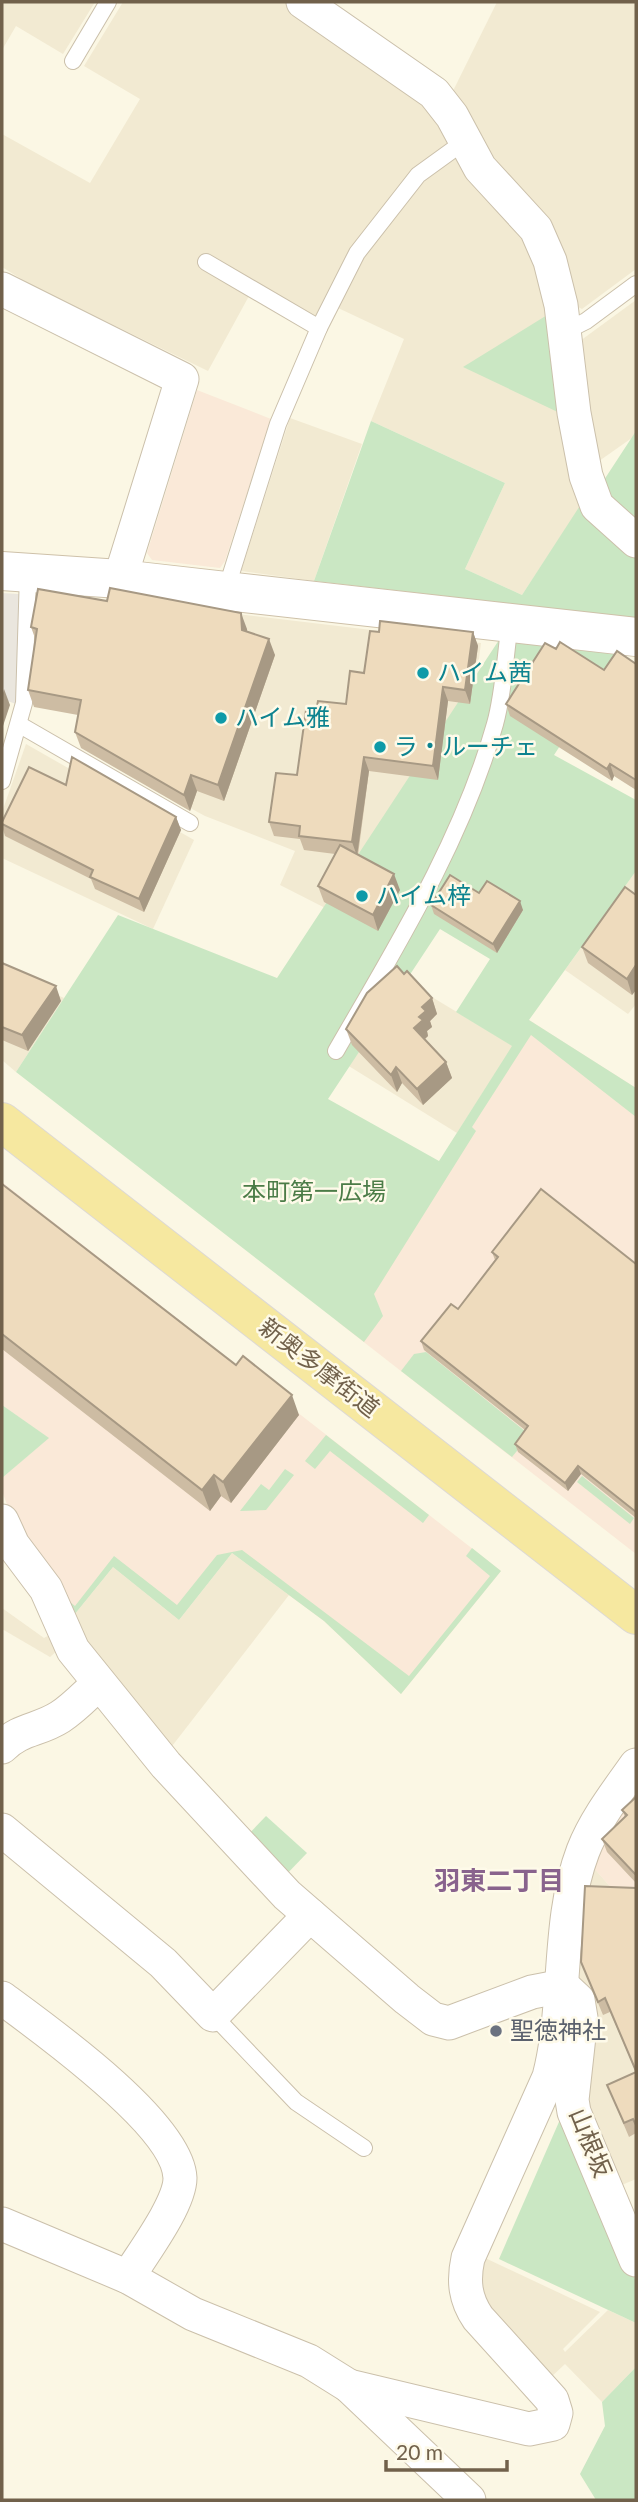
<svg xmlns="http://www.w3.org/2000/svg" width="638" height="2502" font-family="Lato,'Noto Sans JP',sans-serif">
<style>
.residential{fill:#f2ead2}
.commercial{fill:#fae9d8}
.industrial{fill:#eae6de}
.green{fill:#cae7c3;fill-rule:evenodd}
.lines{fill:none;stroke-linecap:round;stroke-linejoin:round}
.lane-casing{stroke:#cbc0ab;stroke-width:18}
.street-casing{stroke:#cbc0ab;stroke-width:35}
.secondary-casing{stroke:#cec1a9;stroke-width:40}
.primary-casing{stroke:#ddd9d4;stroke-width:40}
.lane{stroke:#fff;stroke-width:16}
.street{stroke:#fff;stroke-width:33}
.secondary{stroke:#fff;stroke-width:38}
.primary{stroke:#f6e8a0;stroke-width:38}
.wall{fill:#cdbca3}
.shaded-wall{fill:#a79984}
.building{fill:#eedbbd;stroke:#a79984;stroke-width:2}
.culture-dot{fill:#0f9aa8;stroke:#fefae9;stroke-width:2.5}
.worship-dot{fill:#6b7280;stroke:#fefae9;stroke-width:2.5}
.labels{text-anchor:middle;stroke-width:5;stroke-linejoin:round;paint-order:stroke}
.culture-label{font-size:24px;fill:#0d838f;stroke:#fefae9;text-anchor:start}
.park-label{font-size:24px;fill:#4b7c47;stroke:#fefae9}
.street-label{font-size:24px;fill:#71614b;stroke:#fefae9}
.worship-label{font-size:24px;fill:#5b616d;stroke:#fefae9;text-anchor:start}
.neighbourhood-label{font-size:26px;font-weight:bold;fill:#89638d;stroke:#fefae9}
</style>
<rect width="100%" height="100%" fill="#fbf7e4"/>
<g class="residential">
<polygon points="2,2 95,2 63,54 16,26 2,50"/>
<polygon points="123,2 284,2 429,97 448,142 402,182 354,250 317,317 205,253 198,265 249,296 208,371 31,285 2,267 2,134 90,183 140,99 84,66"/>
<polygon points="497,2 636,2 636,269 582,309 572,304 449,99"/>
<polygon points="459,156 534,247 564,415 586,498 522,595 465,569 505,483 371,421 404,339 336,307 363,256 422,182"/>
<polygon points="636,300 636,435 592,466 580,341"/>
<polygon points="290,418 362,444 314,581 241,571"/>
<polygon points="212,611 481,643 472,712 392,942 280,885 295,851 205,816 153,788"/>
<polygon points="26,744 194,840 153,929 2,858 2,812"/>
<polygon points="636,871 636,1004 628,1014 565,970"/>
<polygon points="2,970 64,998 16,1072 2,1060"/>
<polygon points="389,971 513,1046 457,1133 339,1060"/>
<polygon points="232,1553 289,1595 169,1750 70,1620 113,1567 179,1620"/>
<polygon points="2,1608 44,1638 53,1633 61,1647 50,1657 2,1629"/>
<polygon points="592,1866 636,1916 636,2179 617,2187 580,2099 579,1936"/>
<polygon points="483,2257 600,2312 563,2349 565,2352 608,2310 636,2323 636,2367 602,2402 565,2364 549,2379 497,2324 479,2288"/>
</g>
<g class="commercial">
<polygon points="197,390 271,419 225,561 220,568 152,560 147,553"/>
<polygon points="529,1020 636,1088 636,1554 338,1322"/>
<polygon points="2,1182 501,1571 401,1694 324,1621 232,1553 179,1620 113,1567 70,1620 20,1540 2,1491 2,1478 48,1438 2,1405"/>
<polygon points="636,1788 636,1916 592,1866 598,1848"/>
</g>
<polygon class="industrial" points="2,593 19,594 16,704 2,699"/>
<g class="green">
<polygon points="552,312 564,415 463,367"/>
<path d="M371,421L505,483L465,569L522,595L583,501L587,506L636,431V645L625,647L554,755L636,800V871L529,1020L636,1088V1117L531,1035L472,1127L476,1131L374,1294L383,1316L364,1342L16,1072L118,915L277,978L522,605L314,581ZM440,929L490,959L456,1012L512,1046L439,1161L328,1099Z"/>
<polygon points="426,1352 530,1435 512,1457 401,1371 414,1354"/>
<polygon points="2,1405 49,1438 2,1478"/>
<polygon points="326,1435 429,1515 423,1523 330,1451 315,1469 305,1461"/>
<polygon points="285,1469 294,1475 266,1510 240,1511 261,1484 269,1490"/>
<polygon points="582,1476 634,1518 630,1524 577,1482"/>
<polygon points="472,1548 501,1571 401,1694 324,1621 232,1553 179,1620 113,1567 70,1620 59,1593 75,1606 114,1556 177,1605 217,1555 242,1550 409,1676 490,1576 466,1556"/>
<polygon points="266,1816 307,1853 282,1879 244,1839"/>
<polygon points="562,2115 602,2192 636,2282 636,2323 499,2259"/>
<polygon points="636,2367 636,2500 596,2500 580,2474 605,2426 602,2402"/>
</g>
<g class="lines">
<g class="lane-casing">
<g id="lane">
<polyline points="73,61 108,2"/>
<polyline points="206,262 319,328"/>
<polyline points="564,332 586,321 636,284"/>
<polyline points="226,590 278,424 319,328 357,253 418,175 465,141"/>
<polyline points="20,725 190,823"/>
<polyline points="2,781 24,703 28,574"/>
<path d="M336,1051C396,947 462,841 495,724C504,692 505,656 510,623"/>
<polyline points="213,2015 296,2102 364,2148"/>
</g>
</g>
<g class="street-casing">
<g id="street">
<polyline points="303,2 434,93 452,116 480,168 536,229 550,261 561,305 574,413 586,476 597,506 636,541"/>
<polyline points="2,289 182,379 120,579"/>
<polyline points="2,1521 13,1545 46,1589 73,1650 166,1765 287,1895 407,1999 433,2019 449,2023 532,1992 563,1986 578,2000 581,2018 572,2100 574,2112 636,2260"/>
<path d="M2,1747C21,1728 38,1731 60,1717C74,1708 86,1695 98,1684"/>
<polyline points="2,1830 163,1963 213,2015 310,1915"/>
<path d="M2,1998C44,2029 178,2124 180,2178C180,2204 143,2253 128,2277"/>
<polyline points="2,2224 128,2277 193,2314 309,2361 349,2386 469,2500"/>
<path d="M349,2386L529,2429L553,2424L556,2413L552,2400L478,2318C465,2299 463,2281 468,2258L549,2077C568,2004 556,1922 583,1851C595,1820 617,1792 636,1765"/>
</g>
</g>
<g class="secondary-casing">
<polyline id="secondary" points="2,571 120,579 636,637"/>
</g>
<g class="primary-casing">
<polyline id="primary" points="2,1122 636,1615"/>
</g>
<use href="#lane" class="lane"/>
<use href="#street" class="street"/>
<use href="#secondary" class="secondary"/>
<use href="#primary" class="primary"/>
</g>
<g class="wall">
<polygon points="31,627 247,629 247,631 275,655 224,801 197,791 190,811 81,748 75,732 78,715 34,707 28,690 36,641"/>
<polygon points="473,632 478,646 470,704 448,701 438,780 369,771 358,855 400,890 378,931 324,902 318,886 335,854 304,850 300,839 274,836 269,822 297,775 316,711 346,704 364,673"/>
<polygon points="556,649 604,670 636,664 636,790 614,776 612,781 510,716 506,704"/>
<polygon points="66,785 176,817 181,830 144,912 95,889 91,879 5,836 2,826 2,822"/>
<polygon points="479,893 523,910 497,953 434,914 431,905"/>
<polygon points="636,895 636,990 632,995 588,963 582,947"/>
<polygon points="2,963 61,1001 28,1051 2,1040"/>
<polygon points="404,974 432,998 437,1014 430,1021 432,1027 427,1031 428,1036 425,1039 446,1062 452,1078 423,1105 402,1083 397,1092 352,1045 346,1029"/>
<polygon points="2,1184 299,1415 231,1503 221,1496 210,1511 2,1349"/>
<polygon points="492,1252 636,1264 636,1518 581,1474 568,1491 518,1452 515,1444 525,1430 424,1350 421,1341 458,1309 495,1260"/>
<polygon points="636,1797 636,1883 607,1852 602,1839 625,1817 622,1810"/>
<polygon points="636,1888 636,2133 629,2137 607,2085 636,2072 610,2012 603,2015 581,1962"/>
</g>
<g class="shaded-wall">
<polygon points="241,613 247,629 248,646 242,630"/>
<polygon points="473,632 478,646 470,704 465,690"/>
<polygon points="269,639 275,655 224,801 218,785"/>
<polygon points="443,687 448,701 438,780 433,766"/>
<polygon points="4,689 10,705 2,729 2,697"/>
<polygon points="364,757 369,771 357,856 352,842"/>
<polygon points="610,764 614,776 612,781 607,769"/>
<polygon points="191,775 197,791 190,811 184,795"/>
<polygon points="176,817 181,830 144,912 139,899"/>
<polygon points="394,874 400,890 378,931 373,915"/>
<polygon points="520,901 523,910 497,953 493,944"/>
<polygon points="636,965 636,990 632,995 627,979"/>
<polygon points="56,986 61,1001 28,1051 22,1035"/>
<polygon points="432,998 437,1014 430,1021 432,1027 427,1031 428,1036 419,1044 414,1028 419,1017 422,1007"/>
<polygon points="446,1062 452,1078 423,1105 417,1089"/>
<polygon points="396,1067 402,1083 397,1092 391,1075"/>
<polygon points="292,1395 299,1415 231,1503 223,1482"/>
<polygon points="578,1466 581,1474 568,1491 565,1483"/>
<polygon points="214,1475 221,1496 210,1511 202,1490"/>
</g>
<g class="building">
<polygon points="110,588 241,613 242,630 269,639 218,785 191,775 184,795 75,732 81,700 28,690 37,629 31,627 38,589 107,601"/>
<polygon points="380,621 473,632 465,690 443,687 433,766 364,757 352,842 299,836 300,826 269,822 276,773 297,775 306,710 316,711 318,701 346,704 350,671 364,673 370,631 379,632"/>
<polygon points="560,642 604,670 617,651 636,664 636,780 610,764 607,769 506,704 545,643 556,649"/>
<polygon points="72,757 176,817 139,899 90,877 93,870 2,824 2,822 29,767 66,785"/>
<polygon points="340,845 394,874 373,915 318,886"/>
<polygon points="450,875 479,893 487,881 520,901 493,944 431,905"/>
<polygon points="625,887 636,895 636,965 627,979 582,947"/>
<polygon points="2,963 56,986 22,1035 2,1027"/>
<polygon points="397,966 404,974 407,971 432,998 422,1007 426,1011 419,1017 423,1020 414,1028 446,1062 417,1089 396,1067 391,1075 346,1029 367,993"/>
<polygon points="2,1184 236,1365 243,1356 292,1395 223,1482 214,1475 202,1490 2,1334"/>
<polygon points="541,1189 636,1264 636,1512 578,1466 565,1483 515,1444 528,1426 421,1341 451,1304 458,1309 498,1257 492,1252"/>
<polygon points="636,1797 636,1875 602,1839 627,1815 622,1810"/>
<polygon points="585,1886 636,1888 636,2071 605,1998 598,2002 581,1962"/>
<polygon points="636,2072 636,2125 633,2119 624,2123 607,2085"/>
</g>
<g class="culture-dot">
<circle cx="423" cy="673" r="7"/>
<circle cx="221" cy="718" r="7"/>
<circle cx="380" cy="747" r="7"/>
<circle cx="362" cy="896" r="7"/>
</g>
<circle class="worship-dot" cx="496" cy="2031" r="7"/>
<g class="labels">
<g class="culture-label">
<text x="437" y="681">ハイム茜</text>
<text x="235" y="726">ハイム雅</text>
<text x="394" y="755">ラ・ルーチェ</text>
<text x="376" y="904">ハイム梓</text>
</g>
<g class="park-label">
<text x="314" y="1200">本町第一広場</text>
</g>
<g class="street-label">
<text transform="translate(319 1368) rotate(38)" y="8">新奥多摩街道</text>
<text transform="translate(590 2143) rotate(68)" y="8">山根坂</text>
</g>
<g class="worship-label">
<text x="510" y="2039">聖徳神社</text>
</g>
<g class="neighbourhood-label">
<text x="499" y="1890">羽東二丁目</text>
</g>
</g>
<rect width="638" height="2502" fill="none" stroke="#71614b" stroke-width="7"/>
<path d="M386 2460v10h121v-10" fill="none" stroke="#71614b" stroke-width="3.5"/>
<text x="396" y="2460" font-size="21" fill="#71614b" stroke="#fefae9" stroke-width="5" paint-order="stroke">20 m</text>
</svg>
